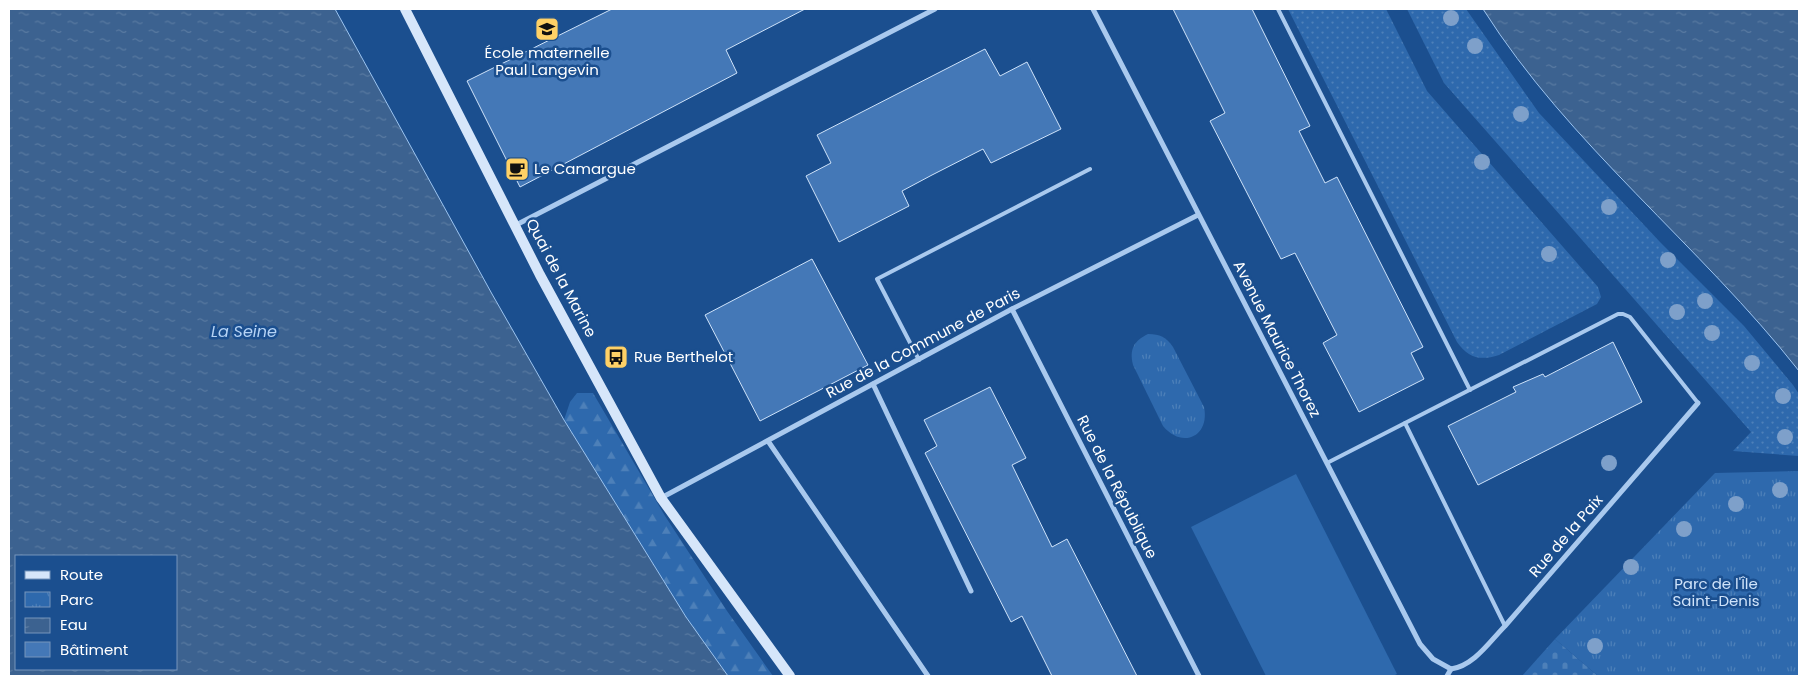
<svg xmlns="http://www.w3.org/2000/svg" width="1808" height="685" font-family="Poppins,sans-serif">
<style>
.grass{fill:url(#grass-dots)}
.forest{fill:url(#forest-firs)}
.cemetery{fill:url(#cemetery-stones)}
.park{fill:url(#park-tufts)}
.garden{fill:#2e69ad}
.water{fill:url(#water-ripples);stroke:#9cc4f0;fill-rule:evenodd}
.building{fill:#4478b7;stroke:#cfe3fa}
.lines{fill:none;stroke-linecap:round;stroke-linejoin:round}
.lane{stroke:#a9c9ee;stroke-width:4}
.street{stroke:#a9c9ee;stroke-width:5}
.secondary{stroke:#d6e6fa;stroke-width:10}
.tree{fill:#7ea0ca}
.labels{text-anchor:middle;stroke-width:5;stroke-linejoin:round;paint-order:stroke}
.poi-label{font-size:15px;fill:#fff;stroke:#1b4f8f;text-anchor:start}
.street-label{font-size:15px;fill:#fff;stroke:#1b4f8f}
.park-label{font-size:15px;fill:#cfe3fa;stroke:#1b4f8f}
.water-label{font-size:16px;font-style:italic;fill:#b5d3f5;stroke:#1b4f8f}
</style>
<defs>
<pattern id="grass-dots" width="8" height="8" patternUnits="userSpaceOnUse" patternTransform="scale(1.25)"><rect width="8" height="8" fill="#2e69ad"/><path d="M2 2h.1M6 6h.1" fill="none" stroke="#4d80b9" stroke-width="1.8" stroke-linecap="round"/></pattern>
<pattern id="forest-firs" width="22" height="20" patternUnits="userSpaceOnUse" patternTransform="scale(1.25)"><rect width="22" height="20" fill="#2e69ad"/><path d="M5 1l3.5 6h-7zM16 11l3.5 6h-7z" fill="#4d80b9"/></pattern>
<pattern id="cemetery-stones" width="16" height="16" patternUnits="userSpaceOnUse" patternTransform="scale(1.25)"><rect width="16" height="16" fill="#2e69ad"/><path d="M2 7V4a2 2 0 0 1 4 0v3zM10 15v-3a2 2 0 0 1 4 0v3z" fill="#4d80b9"/></pattern>
<pattern id="park-tufts" width="24" height="20" patternUnits="userSpaceOnUse" patternTransform="scale(1.25)"><rect width="24" height="20" fill="#2e69ad"/><path d="M3 7l-1-3M5 7V3M7 7l1-3M15 17l-1-3M17 17v-4M19 17l1-3" fill="none" stroke="#4d80b9"/></pattern>
<pattern id="water-ripples" width="26" height="14" patternUnits="userSpaceOnUse" patternTransform="scale(1.25)"><rect width="26" height="14" fill="#3c6290"/><path d="M2 4q2-2 4 0t4 0M15 11q2-2 4 0t4 0" fill="none" stroke="#597aa1"/></pattern>
</defs>
<rect width="100%" height="100%" fill="#1b4f8f"/>
<g class="grass">
<path d="M1288,9H1386L1427,91L1598,287L1601,297L1597,304L1499,355C1480,361 1468,358 1457,342Z"/>
<polygon points="1407,9 1466,9 1539,113 1660,242 1744,326 1793,385 1799,394 1799,456 1733,451 1751,432 1444,83"/>
</g>
<polygon class="forest" points="577,393 593,393 665,516 727,611 773,676 728,676 686,617 564,420 570,402"/>
<polygon class="cemetery" points="1555,639 1598,676 1522,676"/>
<g class="park">
<path d="M1148,334C1160,334 1166,337 1173,347L1204,407C1210,437 1182,449 1163,426L1133,365C1129,349 1134,341 1148,334Z"/>
<polygon points="1799,471 1799,676 1598,676 1555,639 1715,473"/>
</g>
<polygon class="garden" points="1296,474 1397,674 1393,676 1266,676 1191,527"/>
<g class="water">
<path d="M9,9H335L492,294L564,420L686,617L728,676H9ZM16,556H176V669H16Z"/>
<path d="M1483,9H1799V371C1700,245 1569,145 1483,9Z"/>
</g>
<g class="building">
<polygon points="612,9 805,9 726,50 737,73 520,187 467,81"/>
<polygon points="1173,9 1252,9 1310,126 1299,131 1325,183 1337,177 1423,347 1411,353 1424,379 1359,412 1323,343 1337,335 1295,253 1281,259 1210,121 1225,113"/>
<polygon points="985,49 1000,76 1027,62 1061,129 991,163 983,149 932,175 902,191 909,206 839,242 806,176 831,163 817,135"/>
<polygon points="812,259 868,365 760,421 705,315"/>
<polygon points="1613,342 1642,402 1478,485 1448,426 1516,392 1513,387 1543,374 1545,377"/>
<polygon points="990,387 1026,458 1012,465 1052,547 1067,539 1137,676 1052,676 1022,616 1011,622 982,565 925,453 937,446 924,420"/>
</g>
<g class="lines">
<g class="lane">
<polyline points="1278,9 1470,390"/>
<polyline points="919,360 877,279 1090,169"/>
<polyline points="1405,423 1505,626"/>
<polyline points="1327,463 1618,314 1623,314 1630,317 1698,403"/>
</g>
<g class="street">
<polyline points="1093,9 1420,644 1433,659 1451,669"/>
<polyline points="516,225 935,9"/>
<polyline points="1012,309 1199,676"/>
<polyline points="873,384 971,591"/>
<polyline points="768,441 928,676"/>
<polyline points="661,498 1012,309 1198,215"/>
<path d="M1451,669C1474,666 1490,641 1505,626L1698,403"/>
<polyline points="1447,676 1451,669"/>
</g>
<polyline class="secondary" points="405,9 540,275 661,498 790,676"/>
</g>
<g class="tree">
<circle cx="1451" cy="18" r="8"/>
<circle cx="1475" cy="46" r="8"/>
<circle cx="1521" cy="114" r="8"/>
<circle cx="1482" cy="162" r="8"/>
<circle cx="1609" cy="207" r="8"/>
<circle cx="1549" cy="254" r="8"/>
<circle cx="1668" cy="260" r="8"/>
<circle cx="1705" cy="301" r="8"/>
<circle cx="1677" cy="312" r="8"/>
<circle cx="1712" cy="333" r="8"/>
<circle cx="1752" cy="363" r="8"/>
<circle cx="1783" cy="396" r="8"/>
<circle cx="1785" cy="437" r="8"/>
<circle cx="1609" cy="463" r="8"/>
<circle cx="1780" cy="490" r="8"/>
<circle cx="1736" cy="504" r="8"/>
<circle cx="1684" cy="529" r="8"/>
<circle cx="1631" cy="567" r="8"/>
<circle cx="1595" cy="646" r="8"/>
</g>
<defs>
<g id="school-square" transform="scale(1.25)"><rect x="-9" y="-9" width="18" height="18" rx="4" fill="#ffd166" stroke="#1b4f8f"/><path d="M0-5L7-2L0 1L-7-2ZM-4 1L0 2.5L4 1V4Q0 6-4 4Z" fill="#111"/></g>
<g id="cafe-square" transform="scale(1.25)"><rect x="-9" y="-9" width="18" height="18" rx="4" fill="#ffd166" stroke="#1b4f8f"/><path d="M-5.5-4.5H6V0H3Q3 3.5 0 3.5H-2.5Q-5.5 3.5-5.5 0ZM3-3.2v2h1.7v-2ZM-6 4.5H4V6H-6Z" fill="#111"/></g>
<g id="bus-square" transform="scale(1.25)"><rect x="-9" y="-9" width="18" height="18" rx="4" fill="#ffd166" stroke="#1b4f8f"/><path d="M-5-6H5V4H4V6H2V4H-2V6H-4V4H-5ZM-3.5-4V0h7V-4ZM-3.5 1.2v1.5H-2V1.2ZM2 1.2v1.5H3.5V1.2Z" fill="#111"/></g>
</defs>
<g fill-rule="evenodd">
<use href="#school-square" x="547" y="29"/>
<use href="#cafe-square" x="517" y="169"/>
<use href="#bus-square" x="616" y="357"/>
</g>
<g class="labels">
<g class="poi-label">
<text x="547" y="58" text-anchor="middle">École maternelle<tspan x="547" dy="17">Paul Langevin</tspan></text>
<text x="534" y="174">Le Camargue</text>
<text x="634" y="362">Rue Berthelot</text>
</g>
<g class="street-label">
<text transform="translate(561 278) rotate(62)" y="5">Quai de la Marine</text>
<text transform="translate(1277 339) rotate(63)" y="5">Avenue Maurice Thorez</text>
<text transform="translate(923 343) rotate(-28)" y="5">Rue de la Commune de Paris</text>
<text transform="translate(1117 487) rotate(63)" y="5">Rue de la République</text>
<text transform="translate(1566 536) rotate(-49)" y="5">Rue de la Paix</text>
</g>
<g class="park-label">
<text x="1716" y="589">Parc de l'Île<tspan x="1716" dy="17">Saint-Denis</tspan></text>
</g>
<g class="water-label">
<text x="244" y="337">La Seine</text>
</g>
</g>
<rect width="1808" height="685" fill="none" stroke="#ffffff" stroke-width="20"/>
<rect x="15" y="555" width="162" height="115" fill="#1b4f8f" stroke="#7695bc"/>
<rect x="25" y="571" width="25" height="8" fill="#d6e6fa" stroke="#7695bc"/>
<text x="60" y="580" font-size="15" fill="#ffffff">Route</text>
<rect x="25" y="592" width="25" height="15" fill="url(#park-tufts)" stroke="#7695bc"/>
<text x="60" y="605" font-size="15" fill="#ffffff">Parc</text>
<rect x="25" y="618" width="25" height="15" fill="url(#water-ripples)" stroke="#7695bc"/>
<text x="60" y="630" font-size="15" fill="#ffffff">Eau</text>
<rect x="25" y="642" width="25" height="15" fill="#4478b7" stroke="#7695bc"/>
<text x="60" y="655" font-size="15" fill="#ffffff">Bâtiment</text>
</svg>
